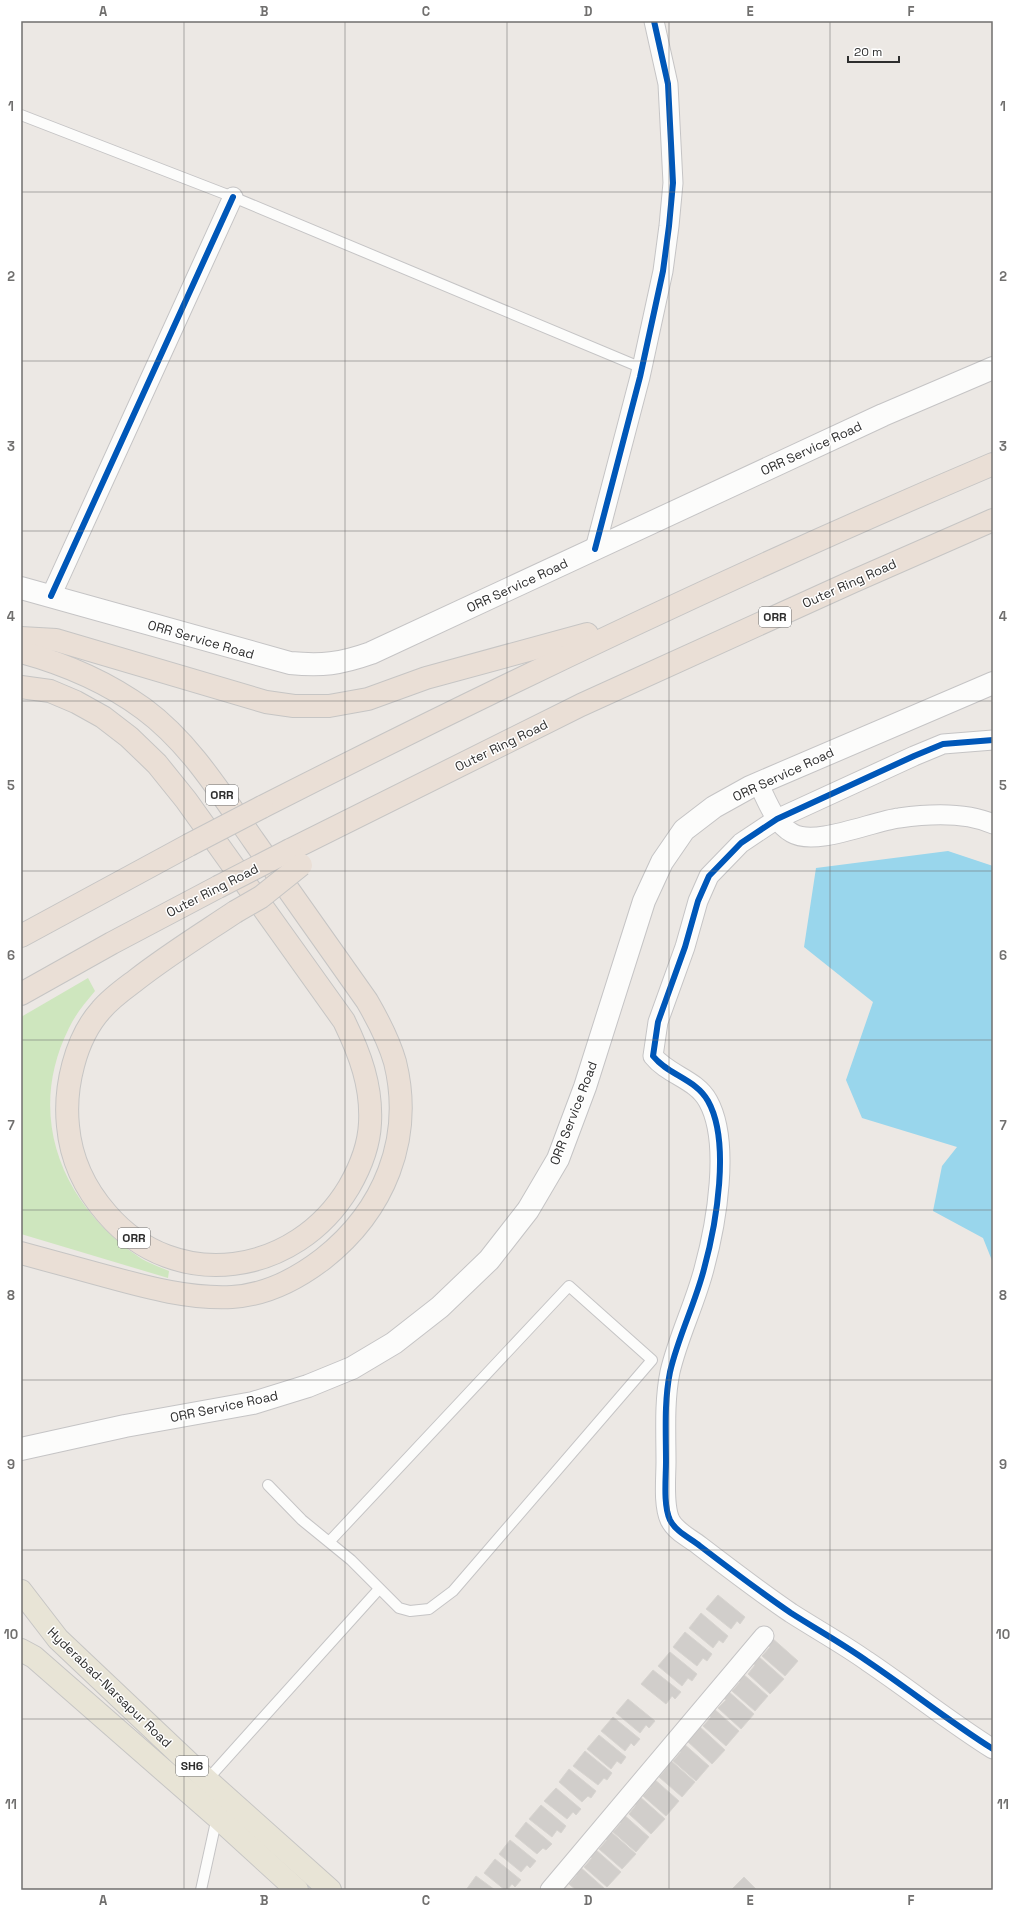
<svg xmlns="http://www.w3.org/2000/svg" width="1014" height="1911" font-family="'Space Grotesk',sans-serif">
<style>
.green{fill:#cee6be}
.water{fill:#99d6ec}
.building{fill:#d1cecb;stroke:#d7d4d0}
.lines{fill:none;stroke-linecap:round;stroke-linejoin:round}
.service-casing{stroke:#c5c4c5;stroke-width:12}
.minor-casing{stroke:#c5c4c5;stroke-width:21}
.secondary-casing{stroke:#c5c4c5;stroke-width:24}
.primary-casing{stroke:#c6c5c4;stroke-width:24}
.motorway-casing{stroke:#c6c5c4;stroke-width:24}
.service{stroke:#fcfcfb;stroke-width:10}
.minor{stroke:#fcfcfb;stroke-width:19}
.secondary{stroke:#fcfcfb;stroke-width:22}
.primary{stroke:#e8e4d6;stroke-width:22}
.motorway{stroke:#eadfd6;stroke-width:22}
.motorway-bridge-casing{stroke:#c6c5c4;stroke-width:24;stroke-linecap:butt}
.motorway-bridge{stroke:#eadfd6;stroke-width:22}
.cycleway-casing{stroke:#fff;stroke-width:8}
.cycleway{stroke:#0057b8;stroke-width:6}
.grid{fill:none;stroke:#706f6e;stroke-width:1;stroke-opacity:0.55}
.labels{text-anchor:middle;stroke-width:3;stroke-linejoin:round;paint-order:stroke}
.shield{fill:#fff;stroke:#6d6d6d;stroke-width:1}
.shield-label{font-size:12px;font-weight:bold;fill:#2e2e2e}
.street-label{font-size:13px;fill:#2e2e2e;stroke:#fff}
.neatline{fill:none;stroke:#706f6e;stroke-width:1.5}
.grid-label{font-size:13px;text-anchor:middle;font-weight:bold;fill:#706f6e}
</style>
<rect width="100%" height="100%" fill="#ece8e4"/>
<path class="green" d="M88,978L95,991C85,1003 75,1015 69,1028C25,1116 62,1205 139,1257C148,1263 160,1267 169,1271L168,1278L21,1234V1017Z"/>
<polygon class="water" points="948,851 993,866 993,1263 983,1238 933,1211 942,1166 957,1147 862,1118 846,1080 873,1002 804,947 816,868"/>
<g class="building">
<polygon points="718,1595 745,1617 740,1624 737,1621 731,1629 706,1609"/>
<polygon points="701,1613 728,1636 723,1643 719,1640 713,1648 689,1628"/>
<polygon points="685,1632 712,1654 707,1661 703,1658 697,1666 673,1647"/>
<polygon points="772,1638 798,1661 785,1676 762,1656 770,1647 767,1644"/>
<polygon points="670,1652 697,1674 692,1681 688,1678 682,1686 658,1666"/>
<polygon points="758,1656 784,1679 770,1694 748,1674 755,1665 752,1663"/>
<polygon points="653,1670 681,1692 675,1699 672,1696 666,1704 641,1684"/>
<polygon points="742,1673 768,1696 755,1711 732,1691 740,1682 737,1679"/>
<polygon points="728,1691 754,1714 741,1729 718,1708 726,1700 722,1697"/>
<polygon points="628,1699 655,1721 649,1728 646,1725 640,1733 616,1713"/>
<polygon points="713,1708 739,1731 726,1746 703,1726 711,1717 708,1714"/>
<polygon points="613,1717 640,1739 634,1746 631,1743 625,1751 601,1731"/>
<polygon points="699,1726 725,1750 712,1764 686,1740"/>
<polygon points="599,1735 626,1757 621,1764 617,1761 611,1769 587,1749"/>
<polygon points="683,1743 709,1766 696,1781 673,1761 681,1752 678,1750"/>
<polygon points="585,1751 612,1773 607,1780 604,1778 598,1785 573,1766"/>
<polygon points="669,1759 695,1782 682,1797 659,1777 667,1768 663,1765"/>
<polygon points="569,1769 596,1791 591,1798 588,1796 582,1802 559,1782"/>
<polygon points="653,1778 679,1801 666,1816 643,1796 651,1787 648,1784"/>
<polygon points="556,1788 581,1809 576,1815 573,1812 567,1819 544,1801"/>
<polygon points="639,1796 665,1819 651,1834 629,1814 636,1805 633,1802"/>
<polygon points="541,1805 566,1826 561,1833 557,1830 552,1837 529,1819"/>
<polygon points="623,1814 649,1837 636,1852 613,1832 621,1823 618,1820"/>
<polygon points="526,1822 552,1844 546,1850 543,1848 537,1854 515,1836"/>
<polygon points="610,1831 636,1854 622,1869 599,1849 607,1840 604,1837"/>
<polygon points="510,1840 536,1861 530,1868 527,1865 521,1872 499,1854"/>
<polygon points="595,1849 621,1872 607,1887 584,1867 592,1858 589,1855"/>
<polygon points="495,1859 521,1880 515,1887 512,1884 507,1890 505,1890 484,1873"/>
<polygon points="579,1866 605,1889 604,1890 576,1890 569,1884 577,1875 574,1872"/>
<polygon points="476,1876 495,1890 466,1890"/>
<polygon points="744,1877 757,1890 731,1890"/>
</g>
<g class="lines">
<g class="service-casing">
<g id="service">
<polyline points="21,115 233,197 642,368"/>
<polyline points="268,1485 302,1520 351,1560 399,1608 410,1611 429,1609 453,1591 652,1360 569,1286 329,1542"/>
<polyline points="207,1780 379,1589"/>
<polyline points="201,1890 217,1817"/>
</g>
</g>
<g class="minor-casing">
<g id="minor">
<polyline points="595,549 640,377 663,271 669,226 673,183 668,84 654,21"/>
<polyline points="51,596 233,197"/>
<path d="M993,740L943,744L914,756L777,819L741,843L709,876L698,901L685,947L658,1022L653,1056C668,1075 696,1079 708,1101C731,1142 716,1225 704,1269C695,1304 678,1337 670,1372C664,1402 666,1432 666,1462C666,1478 663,1505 670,1520C676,1532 690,1538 700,1546C730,1569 760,1592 791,1613C816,1629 843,1644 867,1661C910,1690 950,1722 993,1749"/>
<path d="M758,783C767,800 774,823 792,833C815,847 873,821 899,818C927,814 966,812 993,824"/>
<polyline points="550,1890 764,1636"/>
</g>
</g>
<g class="secondary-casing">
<g id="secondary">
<path d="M21,588L290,663C322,666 340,664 371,653L883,415L993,368"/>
<polyline points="21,1449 125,1426 253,1403 308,1386 352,1368 394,1343 440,1307 489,1260 528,1210 558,1159 585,1087 644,901 662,862 684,830 714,807 750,787 993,683"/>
</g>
</g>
<g class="primary-casing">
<g id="primary">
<polyline points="21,1591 58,1639 207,1780 330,1890"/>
<polyline points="21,1650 34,1657 217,1817 297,1890"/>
</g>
</g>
<g class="motorway-casing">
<g id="motorway">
<polyline points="21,638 56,640 266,702 294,706 329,706 368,699 426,678 587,634"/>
<path d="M21,652C65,664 107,682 144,709C190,743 221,794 254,841C292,894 329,948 367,1001C378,1020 389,1041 395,1062C414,1139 384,1211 323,1259C297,1279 265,1295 232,1297C190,1299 149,1288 109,1277C80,1269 50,1261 21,1253"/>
<path d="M21,687L50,691L76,702L103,717L129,737L157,764L186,800L344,1021C360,1054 372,1086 370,1123C369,1146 360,1168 349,1187C296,1276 176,1294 107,1214C85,1189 71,1160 68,1126C64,1088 75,1039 101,1010C111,998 124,989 136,980C168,955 202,934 235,912"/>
<path d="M262,807C502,685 745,569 993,464"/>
<polyline points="290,850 581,705 854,581 993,520"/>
<polyline points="21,936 189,845"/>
<polyline points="21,994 112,943 218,887"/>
</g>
</g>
<use href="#service" class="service"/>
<use href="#minor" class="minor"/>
<use href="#secondary" class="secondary"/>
<use href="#primary" class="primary"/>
<use href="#motorway" class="motorway"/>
<g class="motorway-bridge-casing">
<g id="motorway-bridge">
<polyline points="189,845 262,807"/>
<polyline points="218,887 290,850"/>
<polyline points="235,912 261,897 301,865"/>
</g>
</g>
<use href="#motorway-bridge" class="motorway-bridge"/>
<g class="cycleway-casing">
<g id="cycleway">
<polyline points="595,549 640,377 663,271 669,226 673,183 668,84 654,21"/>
<polyline points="51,596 233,197"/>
<path d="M993,740L943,744L914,756L777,819L741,843L709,876L698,901L685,947L658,1022L653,1056C668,1075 696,1079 708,1101C731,1142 716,1225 704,1269C695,1304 678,1337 670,1372C664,1402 666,1432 666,1462C666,1478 663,1505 670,1520C676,1532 690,1538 700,1546C730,1569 760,1592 791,1613C816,1629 843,1644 867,1661C910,1690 950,1722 993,1749"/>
</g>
</g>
<use href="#cycleway" class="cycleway"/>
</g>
<path class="grid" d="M184,21V1890M345,21V1890M507,21V1890M669,21V1890M830,21V1890M21,192H993M21,361H993M21,531H993M21,701H993M21,871H993M21,1040H993M21,1210H993M21,1380H993M21,1550H993M21,1719H993"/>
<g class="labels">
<g class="shield">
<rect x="759" y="607" width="32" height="20" rx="3"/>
<rect x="206" y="785" width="32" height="20" rx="3"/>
<rect x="118" y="1228" width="32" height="20" rx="3"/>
<rect x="176" y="1756" width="32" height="20" rx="3"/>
</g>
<g class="shield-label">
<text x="775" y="621">ORR</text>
<text x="222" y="799">ORR</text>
<text x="134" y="1242">ORR</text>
<text x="192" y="1770">SH6</text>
</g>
<g class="street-label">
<text transform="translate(811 448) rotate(-25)" y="5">ORR Service Road</text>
<text transform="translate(849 583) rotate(-24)" y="5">Outer Ring Road</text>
<text transform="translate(517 585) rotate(-25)" y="5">ORR Service Road</text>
<text transform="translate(201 639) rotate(16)" y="5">ORR Service Road</text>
<text transform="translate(501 745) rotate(-26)" y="5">Outer Ring Road</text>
<text transform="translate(783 774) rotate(-25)" y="5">ORR Service Road</text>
<text transform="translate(212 890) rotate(-27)" y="5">Outer Ring Road</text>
<text transform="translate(573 1113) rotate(-69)" y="5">ORR Service Road</text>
<text transform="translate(224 1406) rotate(-12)" y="5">ORR Service Road</text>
<text transform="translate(110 1687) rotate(44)" y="5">Hyderabad-Narsapur Road</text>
</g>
</g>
<rect width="1014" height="1911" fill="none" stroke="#ffffff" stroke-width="44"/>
<path d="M848 56v6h51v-6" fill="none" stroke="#2e2e2e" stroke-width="2"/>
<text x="854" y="56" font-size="12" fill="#2e2e2e" stroke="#ffffff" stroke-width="3" paint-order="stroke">20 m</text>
<rect x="22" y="22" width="970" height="1867" class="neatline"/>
<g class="grid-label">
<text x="103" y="16">A</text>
<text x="264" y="16">B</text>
<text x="426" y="16">C</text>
<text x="588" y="16">D</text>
<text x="750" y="16">E</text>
<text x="911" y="16">F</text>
<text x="11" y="111">1</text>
<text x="1003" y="111">1</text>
<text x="11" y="281">2</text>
<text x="1003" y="281">2</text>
<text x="11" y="451">3</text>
<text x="1003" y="451">3</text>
<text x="11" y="621">4</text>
<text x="1003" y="621">4</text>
<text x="11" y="790">5</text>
<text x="1003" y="790">5</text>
<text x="11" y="960">6</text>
<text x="1003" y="960">6</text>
<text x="11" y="1130">7</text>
<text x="1003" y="1130">7</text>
<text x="11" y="1300">8</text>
<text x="1003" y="1300">8</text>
<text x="11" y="1469">9</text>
<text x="1003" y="1469">9</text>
<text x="11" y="1639">10</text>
<text x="1003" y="1639">10</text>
<text x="11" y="1809">11</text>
<text x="1003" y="1809">11</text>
<text x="103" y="1905">A</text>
<text x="264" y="1905">B</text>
<text x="426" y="1905">C</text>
<text x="588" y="1905">D</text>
<text x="750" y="1905">E</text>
<text x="911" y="1905">F</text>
</g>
</svg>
